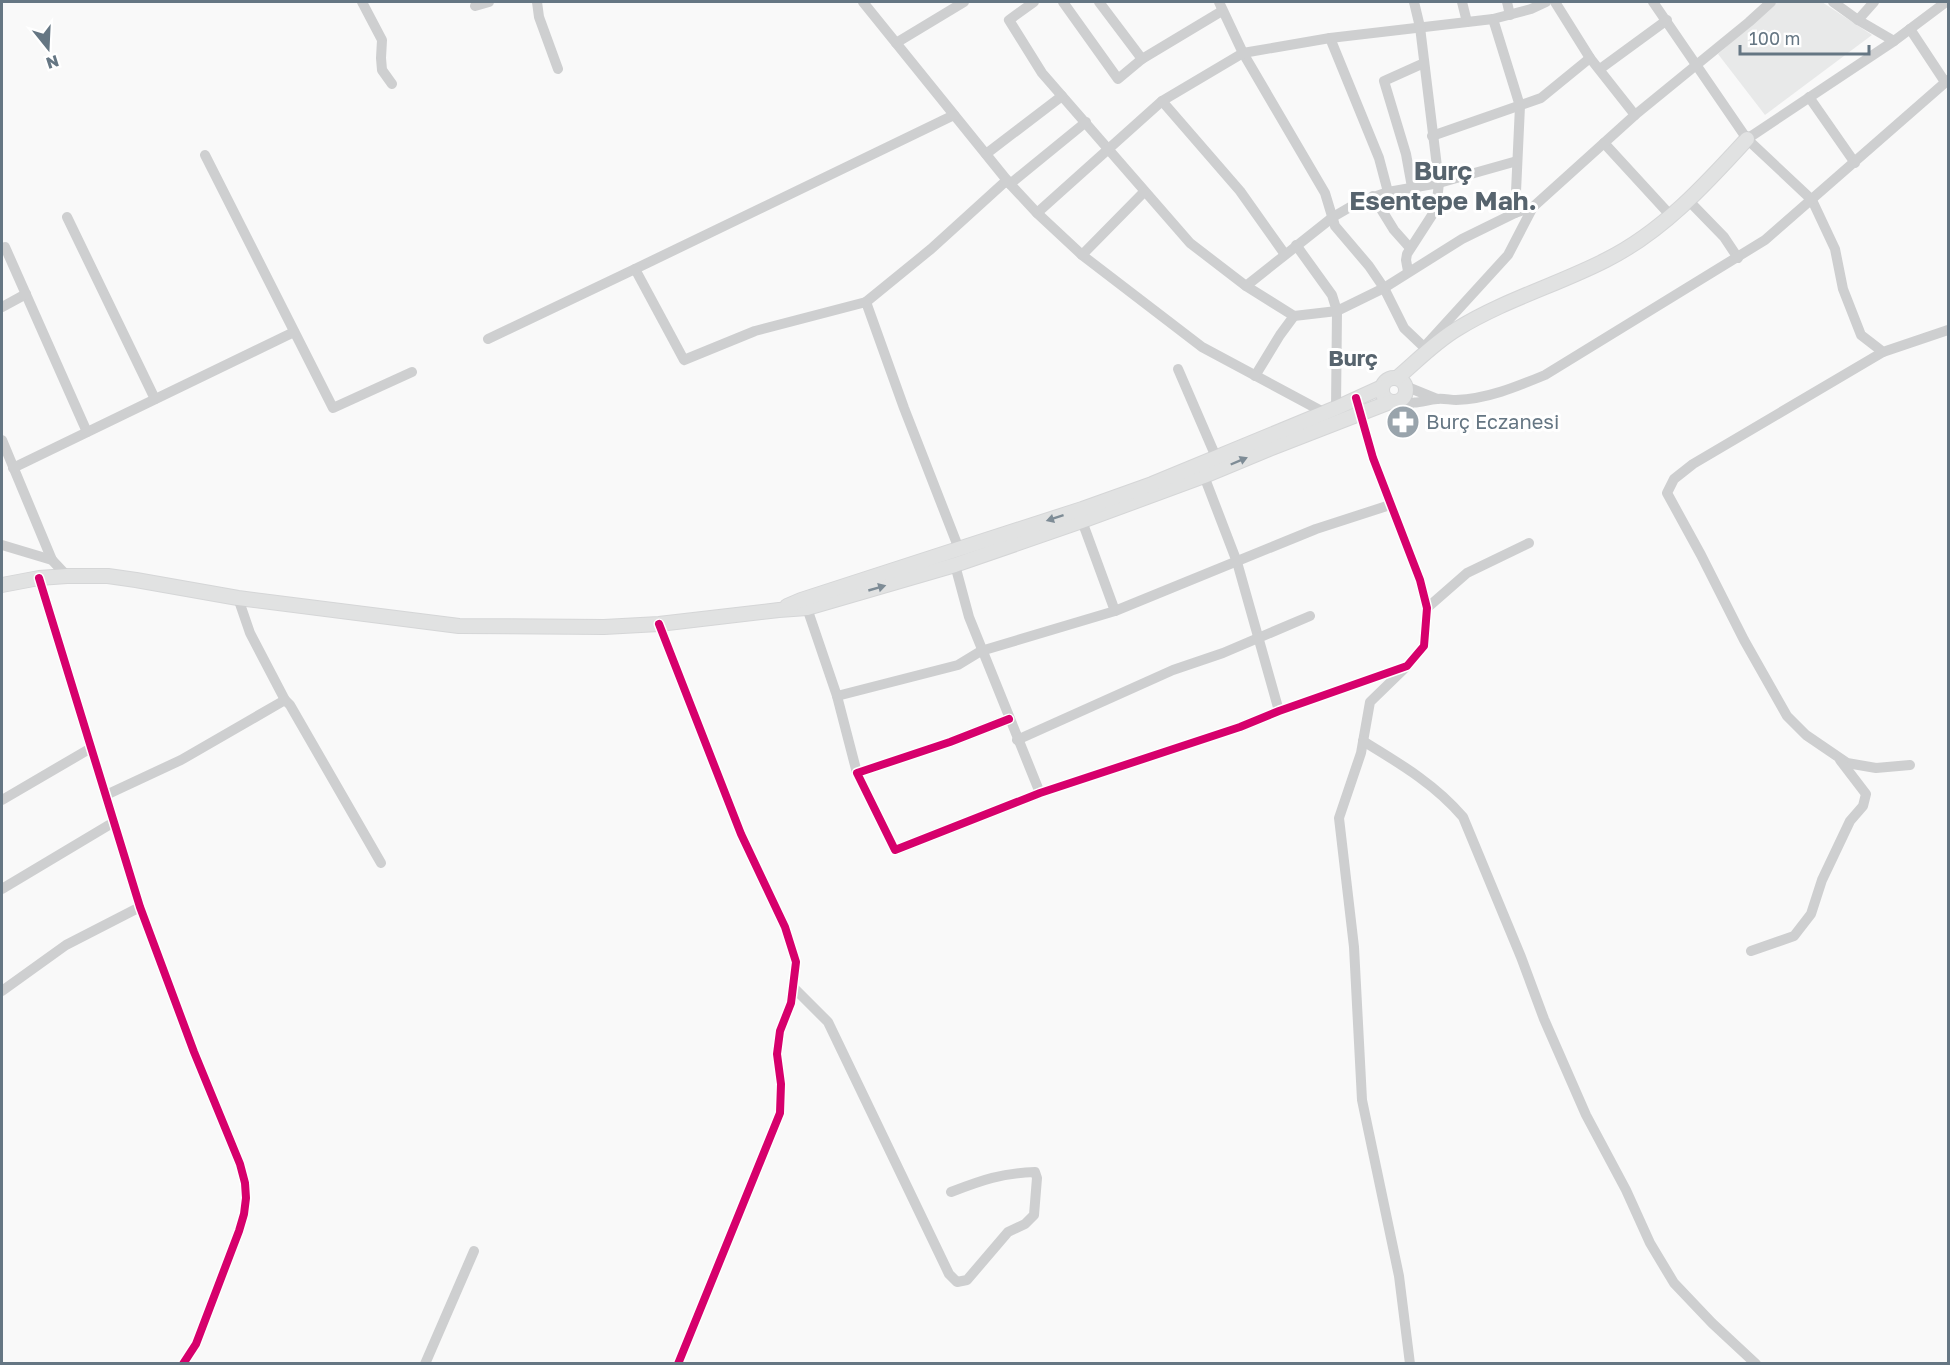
<svg xmlns="http://www.w3.org/2000/svg" width="1950" height="1365" font-family="'Golos Text',sans-serif">
<style>
.built{fill:#e8e9e9}
.lines{fill:none;stroke-linecap:round;stroke-linejoin:round}
.major-casing{stroke:#d5d6d7;stroke-width:16}
.minor{stroke:#cecfd0;stroke-width:10}
.major{stroke:#e1e2e2;stroke-width:14}
.cycleway-casing{stroke:#fff;stroke-width:11}
.cycleway{stroke:#d6006c;stroke-width:8}
.oneway{fill:#7e8c96}
.labels{text-anchor:middle;stroke-width:6;stroke-linejoin:round;paint-order:stroke}
.poi-label{font-size:20px;fill:#657683;stroke:#fff;text-anchor:start}
.quarter-label{font-size:22px;font-weight:bold;fill:#57646e;stroke:#fff}
.district-label{font-size:26px;font-weight:bold;fill:#57646e;stroke:#fff}
</style>
<rect width="100%" height="100%" fill="#f9f9f9"/>
<polygon class="built" points="1777,2 1822,2 1872,35 1765,115 1718,54"/>
<g class="lines">
<g class="major-casing">
<g id="major">
<circle cx="1394" cy="390" r="12"/>
<path d="M1397,378C1416,362 1435,342 1457,329C1504,300 1557,285 1606,260C1662,232 1705,185 1747,139"/>
<polyline points="2,585 39,578 67,576 108,576 136,580 238,598 459,626 604,627 659,624 779,610 807,608 955,565 1082,521 1204,476 1269,449 1390,402"/>
<polyline points="787,606 801,600 1082,509 1152,484 1336,408 1382,387"/>
</g>
</g>
<g class="minor">
<polyline points="362,2 382,40 381,58 382,70 392,84"/>
<polyline points="537,2 539,17 558,69"/>
<polyline points="863,2 1010,184 1037,213 1082,255 1202,347 1340,421"/>
<polyline points="1034,2 1009,20 1042,73 1062,96 1190,243 1246,286 1294,316"/>
<polyline points="1063,2 1118,79 1142,59 1222,11"/>
<polyline points="1099,2 1142,59"/>
<polyline points="1219,2 1243,53 1325,193 1335,226 1369,266 1384,288 1404,328 1424,347 1426,353"/>
<polyline points="1462,2 1467,22"/>
<polyline points="1507,2 1510,15"/>
<polyline points="1555,2 1590,58 1635,115"/>
<polyline points="1653,2 1747,139 1812,200 1835,249 1843,289 1861,335 1883,352 1948,330"/>
<polyline points="1833,2 1858,20 1894,41"/>
<polyline points="475,6 489,2"/>
<polyline points="1493,19 1520,106 1515,213"/>
<polyline points="1858,20 1874,2"/>
<polyline points="1910,29 1945,82"/>
<polyline points="1330,38 1379,158 1388,192"/>
<polyline points="896,43 964,2"/>
<polyline points="1600,69 1667,20"/>
<polyline points="1809,97 1855,163"/>
<polyline points="1162,101 1240,191 1284,253"/>
<polyline points="1432,136 1541,98 1590,58"/>
<polyline points="1747,139 1894,41 1946,2"/>
<polyline points="1604,143 1671,216"/>
<polyline points="986,154 1062,96"/>
<polyline points="205,155 333,408 412,372"/>
<polyline points="1010,184 1086,122"/>
<polyline points="1412,187 1406,154 1384,81 1424,63"/>
<polyline points="1373,196 1394,230 1410,248"/>
<polyline points="1689,201 1724,237 1738,258"/>
<polyline points="1037,213 1162,101 1243,53 1330,38 1493,19 1531,9 1546,2"/>
<polyline points="67,217 155,399"/>
<polyline points="1296,245 1332,295 1337,311 1336,408"/>
<polyline points="5,247 87,432"/>
<polyline points="1082,255 1144,192"/>
<polyline points="635,269 954,115"/>
<polyline points="1408,271 1406,260 1407,254 1436,209 1439,183 1420,27 1414,2"/>
<polyline points="1246,286 1333,217 1357,203 1388,192 1439,183 1517,161"/>
<polyline points="866,302 931,249 1007,180"/>
<polyline points="2,307 26,294"/>
<polyline points="488,339 635,269 684,360 755,331 866,302 904,408 959,549"/>
<polyline points="1424,347 1508,255 1533,207"/>
<polyline points="1883,352 1693,464 1674,479 1667,493 1701,555 1744,640 1787,716 1806,735 1847,763 1876,768 1910,765"/>
<polyline points="1178,369 1216,457"/>
<polyline points="1255,376 1280,335 1294,316 1337,311 1384,288 1462,239 1515,213 1533,207 1635,115 1749,22 1771,2"/>
<polyline points="1405,386 1437,399"/>
<path d="M1401,400C1415,406 1424,400 1437,399C1443,398 1450,400 1456,400C1487,399 1516,387 1545,375L1765,240L1948,80"/>
<polyline points="2,440 52,560"/>
<polyline points="13,468 294,332"/>
<polyline points="1204,476 1237,562 1279,711"/>
<polyline points="1082,521 1115,611"/>
<polyline points="2,545 52,560 67,576"/>
<polyline points="955,565 969,617 1040,793"/>
<polyline points="39,578 140,907 194,1052 240,1164 245,1183 246,1198 244,1214 239,1231 196,1344 183,1364"/>
<polyline points="238,598 250,633 285,700 290,705 381,863"/>
<polyline points="807,608 837,696 857,773"/>
<polyline points="1427,608 1467,573 1529,543"/>
<polyline points="659,624 741,834 785,927 796,962 791,1003 780,1031 777,1054 781,1084 780,1113 678,1364"/>
<polyline points="1405,668 1370,702 1361,753 1339,818 1354,947 1362,1100 1399,1276 1410,1364"/>
<polyline points="837,696 958,665 981,651 1115,611 1316,529 1390,505"/>
<polyline points="1009,719 950,742 857,773 895,850 1040,793 1240,727 1279,711 1407,666 1424,646 1427,608 1420,580 1373,458 1356,398"/>
<polyline points="1017,740 1173,670 1223,653 1310,616"/>
<path d="M1363,741C1399,763 1435,784 1463,817L1521,957L1544,1019L1586,1115L1626,1190L1650,1243L1674,1283L1712,1323L1756,1364"/>
<polyline points="106,795 181,760 285,700"/>
<polyline points="2,800 91,748"/>
<polyline points="2,889 114,822"/>
<polyline points="1751,951 1794,936 1811,914 1822,880 1850,821 1863,806 1866,794 1840,760"/>
<path d="M793,987L828,1022L949,1274L957,1282L967,1280L1008,1232L1025,1224L1034,1215L1037,1178L1035,1172C1002,1173 982,1180 951,1192"/>
<polyline points="2,991 66,945 140,907"/>
<polyline points="425,1364 474,1251"/>
</g>
<use href="#major" class="major"/>
<g class="cycleway-casing">
<g id="cycleway">
<polyline points="39,578 140,907 194,1052 240,1164 245,1183 246,1198 244,1214 239,1231 196,1344 183,1364"/>
<polyline points="659,624 741,834 785,927 796,962 791,1003 780,1031 777,1054 781,1084 780,1113 678,1364"/>
<polyline points="1009,719 950,742 857,773 895,850 1040,793 1240,727 1279,711 1407,666 1424,646 1427,608 1420,580 1373,458 1356,398"/>
</g>
</g>
<use href="#cycleway" class="cycleway"/>
</g>
<defs><path id="oneway-solid" d="M-6-.8H1V-3.2L6.5 0L1 3.2V.8H-6Z" transform="scale(1.5)"/></defs>
<g class="oneway">
<use href="#oneway-solid" transform="translate(1239 461) rotate(-23)"/>
<use href="#oneway-solid" transform="translate(1055 518) rotate(162)"/>
<use href="#oneway-solid" transform="translate(877 588) rotate(-16)"/>
</g>
<defs>
<g id="pharmacy-disc" transform="scale(1.725)"><circle r="9.5" fill="#99a4ac" stroke="#fff"/><path d="M-2-6h4v4h4v4h-4v4h-4v-4h-4v-4h4Z" fill="#fff"/></g>
</defs>
<g fill-rule="evenodd">
<use href="#pharmacy-disc" x="1403" y="422"/>
</g>
<g class="labels">
<g class="poi-label">
<text x="1426" y="429">Burç Eczanesi</text>
</g>
<g class="quarter-label">
<text x="1353" y="366">Burç</text>
</g>
<g class="district-label">
<text x="1443" y="180">Burç<tspan x="1443" dy="30">Esentepe Mah.</tspan></text>
</g>
</g>
<rect width="1950" height="1365" fill="none" stroke="#657683" stroke-width="6"/>
<g transform="translate(48 48) rotate(162)" stroke="#ffffff" stroke-width="4.5" paint-order="stroke">
<path d="M0-4.5L10 22L0 15L-10 22Z" fill="#657683"/>
<text y="-9" font-size="16" font-weight="bold" text-anchor="middle" fill="#657683">N</text>
</g>
<path d="M1740 45v9h129v-9" fill="none" stroke="#657683" stroke-width="3"/>
<text x="1749" y="45" font-size="18" fill="#657683" stroke="#ffffff" stroke-width="4.5" paint-order="stroke">100 m</text>
</svg>
